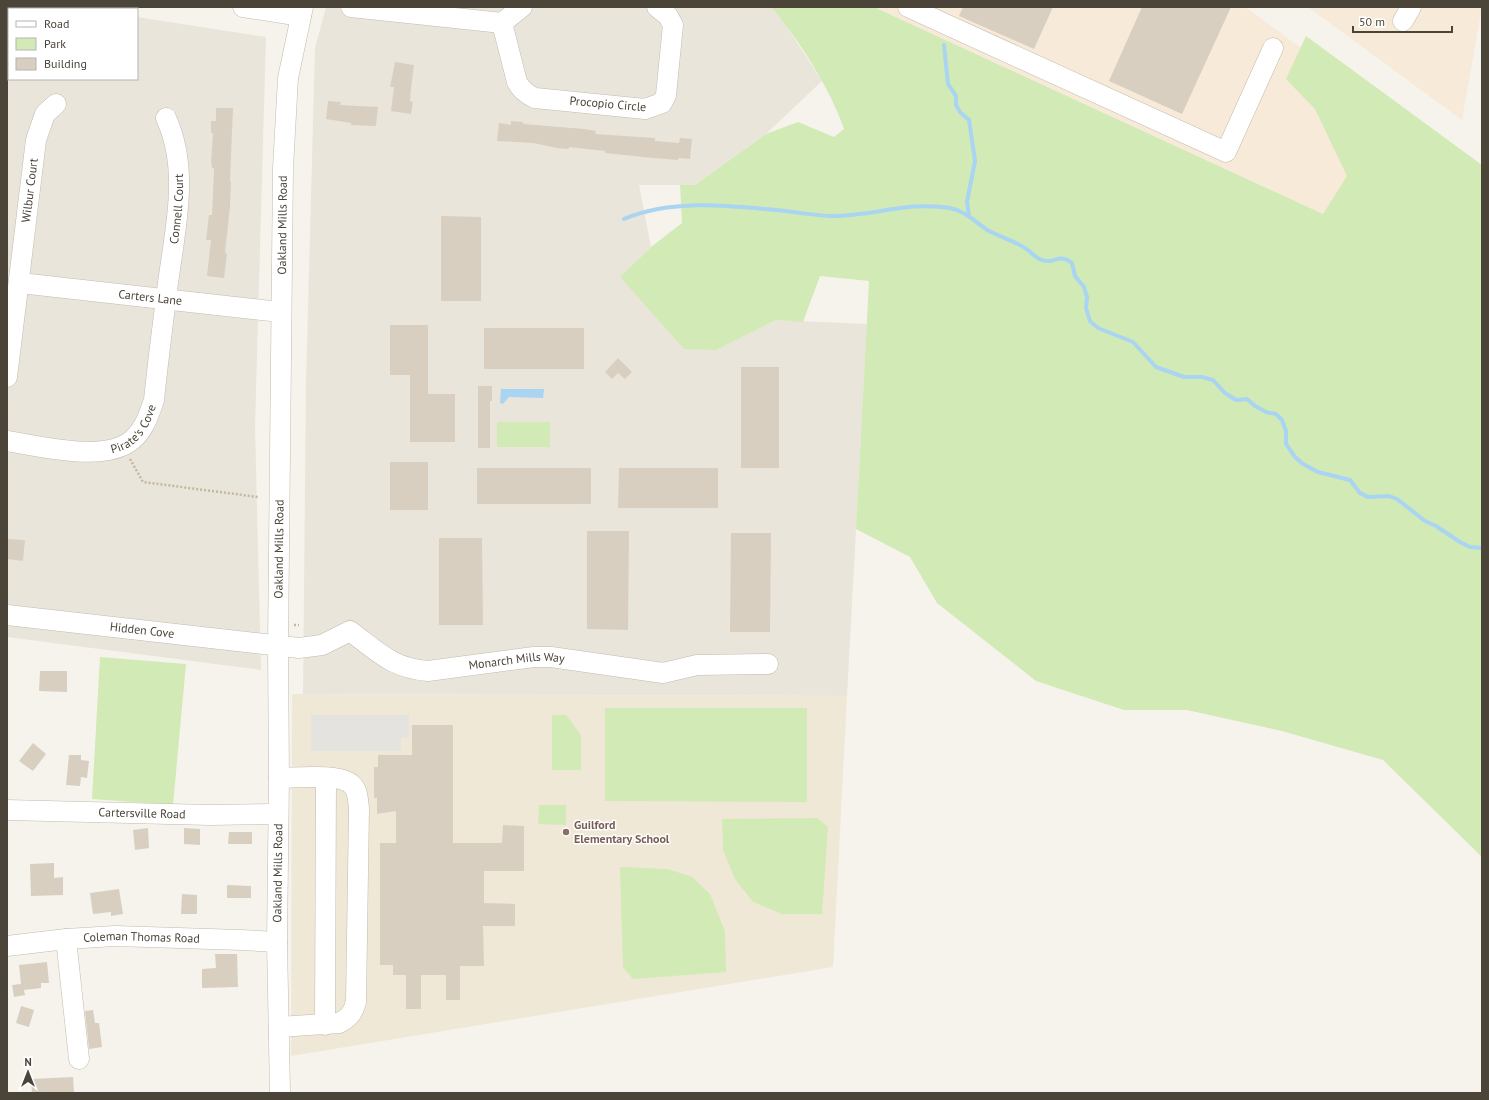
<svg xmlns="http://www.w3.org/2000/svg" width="1489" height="1100" font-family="'PT Sans',sans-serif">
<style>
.residential{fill:#eae5da}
.commercial{fill:#f7ead8}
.education{fill:#efe8d6}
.green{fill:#d2eab5}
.parking{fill:#e5e3e0}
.water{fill:#a9d4f2}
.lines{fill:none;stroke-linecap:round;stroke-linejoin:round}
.stream{stroke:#a9d4f2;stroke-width:4}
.building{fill:#d8cfc1}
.minor-casing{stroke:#c2bbae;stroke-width:21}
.path{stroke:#c4b79f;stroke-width:2.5;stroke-dasharray:2 2;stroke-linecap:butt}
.minor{stroke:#fff;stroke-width:20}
.education-dot{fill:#8d6e63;stroke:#fff;stroke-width:1.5}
.labels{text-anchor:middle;stroke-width:3;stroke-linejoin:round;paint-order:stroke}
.street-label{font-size:12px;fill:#4b4439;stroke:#fff}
.education-label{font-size:12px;font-weight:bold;fill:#785e54;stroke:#fff;text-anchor:start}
</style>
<rect width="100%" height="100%" fill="#f6f3ec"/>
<g class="residential">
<polygon points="7,7 71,7 84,9 9,9 9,79 137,79 137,17 266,37 255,427 261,670 7,637"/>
<polygon points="326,7 771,7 783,21 822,81 766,134 695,185 639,185 651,247 620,277 716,350 776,320 867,324 847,696 303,694 306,383 315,48"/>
</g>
<g class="commercial">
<polygon points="874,7 1245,7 1457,161 1434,265"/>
<polygon points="1308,7 1482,7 1462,120"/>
</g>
<polygon class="education" points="292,694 847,696 833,967 291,1056"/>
<g class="green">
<path d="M771,7H874L1323,214L1347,176L1315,109L1286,79L1306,36L1482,165V857L1383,760L1282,731L1187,710H1124L1036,681L937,603L910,557L856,529L869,281L820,276L803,322L776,320L716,350L684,349L620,277L651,247L682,223L680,185H695L766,134L798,122L834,137L844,129C831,90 798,38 771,7Z"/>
<rect x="497" y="422" width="53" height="25"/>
<polygon points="100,657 186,664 173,805 92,799"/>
<polygon points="605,708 807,708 807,802 605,801"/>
<polygon points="552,715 566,715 581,735 581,770 552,770"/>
<polygon points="539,805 566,805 566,825 538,824"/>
<polygon points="817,818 828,827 822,914 782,914 753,902 735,879 723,850 722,819"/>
<polygon points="620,867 668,869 692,877 710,894 725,932 726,972 633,979 623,967"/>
</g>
<polygon class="parking" points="311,715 409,715 409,738 401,738 401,751 311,751"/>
<polygon class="water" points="501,389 544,389 543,398 509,397 503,404 500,403"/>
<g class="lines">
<g class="stream">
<polyline points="944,45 948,84 956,96 956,105 960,112 969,120 975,161 967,202 969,216"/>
<path d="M624,219C674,198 733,206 785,211C802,213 817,216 833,216C873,216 910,201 950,208C966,211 976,223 989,231C1001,237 1014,241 1025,248C1030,251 1035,258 1042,260C1055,265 1058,252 1072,263L1075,276L1084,287L1087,297L1086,308L1090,321L1098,328L1133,342L1156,367L1184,377H1202L1213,380L1225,393L1236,400L1247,399L1255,406L1266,412L1276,414L1282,420L1286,431V444L1295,457L1303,464L1318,472L1350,480L1360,493L1368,497L1389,496L1397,499L1425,521L1436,526L1460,542L1470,547L1482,548"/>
</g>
</g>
<g class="building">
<polygon points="963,7 1053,7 1034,49 959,16"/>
<polygon points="1142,7 1231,7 1182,114 1109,81"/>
<polygon points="395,62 414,65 411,89 410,101 413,102 411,114 391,111 394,87 390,87"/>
<polygon points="328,101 341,102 340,105 378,107 376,126 351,125 351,123 326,119"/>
<polygon points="216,108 233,108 230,181 231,182 230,206 225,253 227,254 224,278 207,276 211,240 206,240 209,215 212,215 213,193 214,168 212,168 211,161 213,133 211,133 211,121 216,121"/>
<polygon points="511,121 523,122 523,124 584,129 596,131 595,134 655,138 655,141 679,143 680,138 692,139 690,159 678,158 678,160 653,158 605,153 605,151 569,147 569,149 557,148 533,143 497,141 499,123 511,125"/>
<polygon points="441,216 481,217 481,301 441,301"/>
<polygon points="390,325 428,325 428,394 455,394 455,442 410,442 410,375 390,375"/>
<rect x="484" y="328" width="100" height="41"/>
<polygon points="618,358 632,372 625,379 618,373 612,379 605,372"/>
<rect x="741" y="367" width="38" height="101"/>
<polygon points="478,386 492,386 492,401 490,401 490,448 478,448"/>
<rect x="390" y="462" width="38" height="48"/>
<rect x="477" y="468" width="114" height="36"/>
<polygon points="619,468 718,468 718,508 618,508"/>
<polygon points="587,531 629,531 628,630 587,629"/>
<polygon points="731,533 771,533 770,632 730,632"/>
<polygon points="439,538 482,538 483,625 439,625"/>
<polygon points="7,539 25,540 23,561 7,559"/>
<polygon points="40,671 67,671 67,692 39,691"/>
<polygon points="412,725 453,725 453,843 502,843 503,825 524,826 524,871 484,871 484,903 515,904 515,926 483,926 484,966 460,966 460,1000 446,1000 446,975 421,975 421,1009 406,1009 406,975 393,975 393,965 380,965 380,843 396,843 396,811 377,814 377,798 374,798 374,767 378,767 378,755 412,755"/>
<polygon points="33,743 46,754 33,771 19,761"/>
<polygon points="69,755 81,755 81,760 89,761 87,778 81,777 80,786 66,785"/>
<polygon points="148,828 149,848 135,850 133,830"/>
<polygon points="184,828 200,829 200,845 184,844"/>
<polygon points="229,832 252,832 252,844 228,844"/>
<polygon points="54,863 54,878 63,877 63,895 31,896 30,864"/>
<polygon points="227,885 251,886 251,898 227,898"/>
<polygon points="119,889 123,914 111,916 111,912 93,914 90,893"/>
<polygon points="182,894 197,895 197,914 181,914"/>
<polygon points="215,954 237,954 238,987 202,988 202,969 216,968"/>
<polygon points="47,962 49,983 41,983 41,988 24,990 25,995 14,997 12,985 21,984 19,965"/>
<polygon points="21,1006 34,1010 29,1027 16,1023"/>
<polygon points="93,1010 95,1023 99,1023 102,1047 89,1049 85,1011"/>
<polygon points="73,1077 74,1093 32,1093 31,1079"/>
</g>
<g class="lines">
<g class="minor-casing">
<g id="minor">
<polyline points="243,7 301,16"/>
<polyline points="351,7 502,23 522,7"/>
<polyline points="908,7 1226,152 1273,48"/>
<polyline points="1403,21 1411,7"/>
<path d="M502,23L517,82C521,90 526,94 535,98L645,109L662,103L666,95L673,25L668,16L657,7"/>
<path id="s1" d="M20,283L280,312"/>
<path id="s2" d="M7,377L36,140L45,114L56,104"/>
<path id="s3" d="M7,441C40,446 105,463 132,440C144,430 149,415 154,400C158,361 163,322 168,283C175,229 190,170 166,118"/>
<path id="s4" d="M7,615L299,648L322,645L350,631C378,652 392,668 428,671L534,657H551L663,673L697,665L768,664"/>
<path id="s5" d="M7,810L210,815L278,814"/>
<polyline points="66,939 79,1059"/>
<path id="s6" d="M7,946L66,939L115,936L242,940L277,942"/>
<polyline points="325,1025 326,778"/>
<path d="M279,1027L339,1023C349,1018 353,1013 356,1002L359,808C358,801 358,790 352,785C341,773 295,778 279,778"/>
<path id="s7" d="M280,1093L277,942L279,778L278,646L283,168L288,78L303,7"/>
</g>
</g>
<g class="path">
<polyline points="130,459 143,482 258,497"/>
<polyline points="294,625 299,625"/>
</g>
<use href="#minor" class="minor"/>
</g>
<circle class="education-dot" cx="566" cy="832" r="4"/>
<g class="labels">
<g class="street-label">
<text transform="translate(608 104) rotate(5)" y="4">Procopio Circle</text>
<text dy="4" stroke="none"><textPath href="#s2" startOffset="188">Wilbur Court</textPath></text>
<text dy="4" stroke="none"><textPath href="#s3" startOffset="367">Connell Court</textPath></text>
<text dy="4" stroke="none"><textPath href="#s7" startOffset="868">Oakland Mills Road</textPath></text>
<text dy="4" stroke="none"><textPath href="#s1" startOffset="131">Carters Lane</textPath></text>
<text dy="4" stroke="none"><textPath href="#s3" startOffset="137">Pirate's Cove</textPath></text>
<text dy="4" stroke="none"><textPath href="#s7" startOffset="544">Oakland Mills Road</textPath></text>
<text dy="4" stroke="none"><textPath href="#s4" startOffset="136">Hidden Cove</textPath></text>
<text dy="4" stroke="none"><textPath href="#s4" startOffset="527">Monarch Mills Way</textPath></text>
<text dy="4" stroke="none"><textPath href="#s5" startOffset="135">Cartersville Road</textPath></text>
<text dy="4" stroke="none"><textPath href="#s7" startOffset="220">Oakland Mills Road</textPath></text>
<text dy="4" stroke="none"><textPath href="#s6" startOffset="135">Coleman Thomas Road</textPath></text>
</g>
<g class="education-label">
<text x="574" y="829">Guilford<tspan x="574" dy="14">Elementary School</tspan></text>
</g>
</g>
<rect width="1489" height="1100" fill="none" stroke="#4b4439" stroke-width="16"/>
<rect x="8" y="8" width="130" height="72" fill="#ffffff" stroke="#b7b4b0"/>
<rect x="16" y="21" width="20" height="6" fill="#ffffff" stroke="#b7b4b0"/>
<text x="44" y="28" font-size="12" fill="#4b4439">Road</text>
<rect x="16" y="38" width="20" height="12" fill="#d2eab5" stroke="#b7b4b0"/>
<text x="44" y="48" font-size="12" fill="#4b4439">Park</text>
<rect x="16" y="58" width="20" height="12" fill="#d8cfc1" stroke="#b7b4b0"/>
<text x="44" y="68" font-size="12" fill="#4b4439">Building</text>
<g transform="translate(28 1072)" stroke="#ffffff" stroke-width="3" paint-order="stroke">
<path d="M0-3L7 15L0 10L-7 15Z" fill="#4b4439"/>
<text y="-6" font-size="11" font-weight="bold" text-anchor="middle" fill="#4b4439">N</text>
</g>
<path d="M1353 26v6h99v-6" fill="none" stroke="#4b4439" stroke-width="2"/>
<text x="1359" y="26" font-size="12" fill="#4b4439" stroke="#ffffff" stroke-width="3" paint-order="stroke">50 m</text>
</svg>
